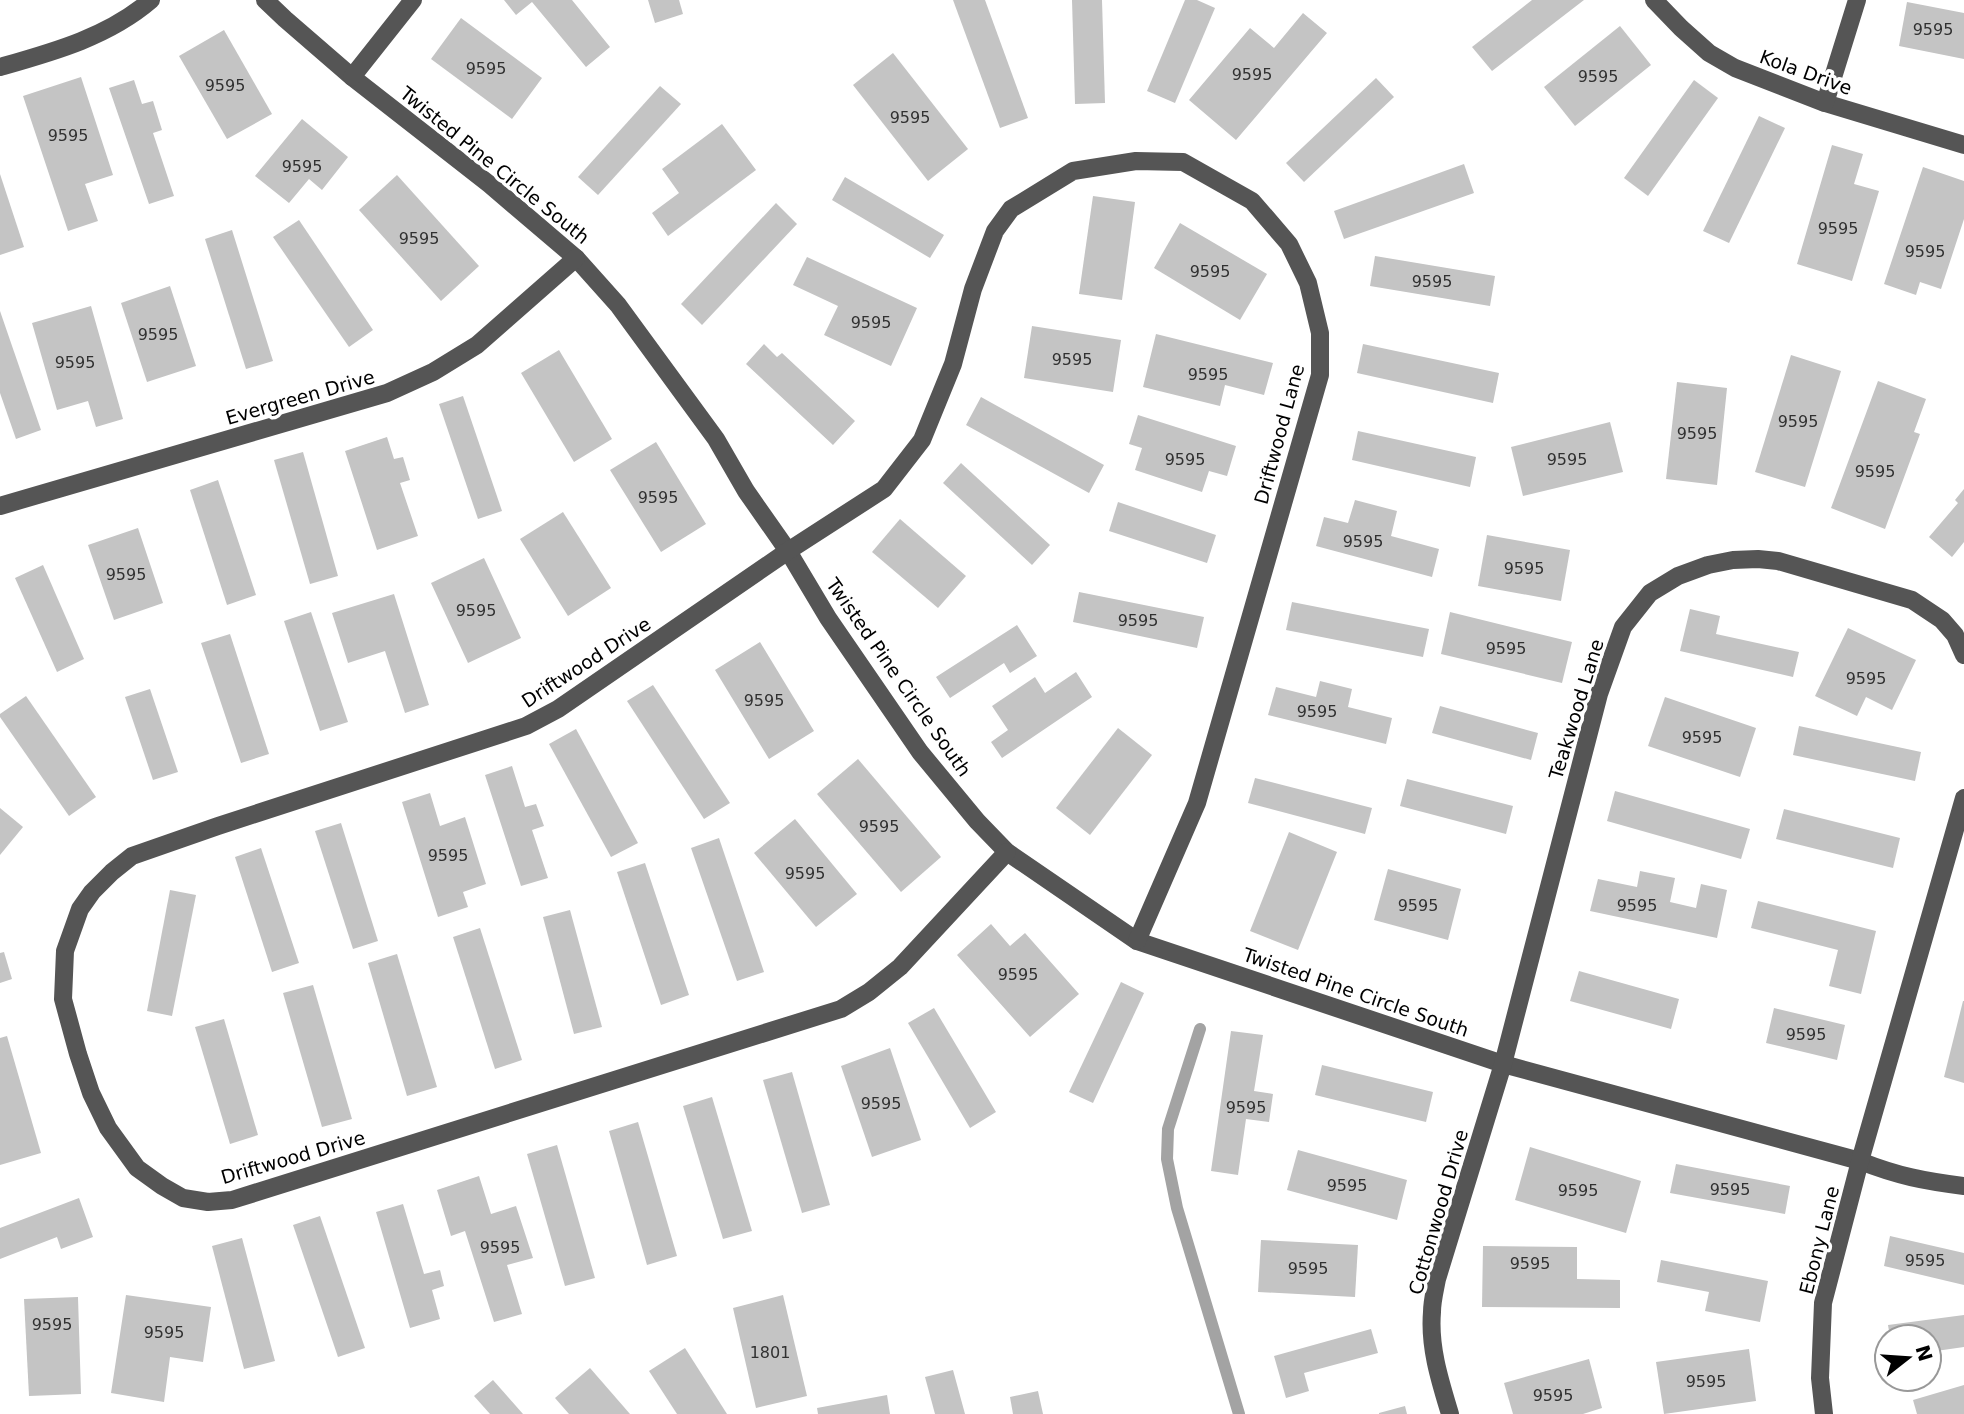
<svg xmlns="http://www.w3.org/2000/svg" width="1964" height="1414" font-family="'DejaVu Sans',sans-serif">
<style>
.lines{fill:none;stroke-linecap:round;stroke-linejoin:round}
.stream{stroke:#a3a3a3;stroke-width:12}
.building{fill:#c4c4c4}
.minor{stroke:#555;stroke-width:18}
.labels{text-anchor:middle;stroke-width:7;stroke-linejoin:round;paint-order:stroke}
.number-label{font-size:16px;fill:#313131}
.street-label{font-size:19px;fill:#000;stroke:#fff}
</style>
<rect width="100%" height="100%" fill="#fff"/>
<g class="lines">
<polyline class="stream" points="1200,1029 1168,1129 1167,1159 1177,1208 1239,1414"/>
</g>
<g class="building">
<polygon points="504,0 572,0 610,47 586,67 532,2 516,15"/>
<polygon points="648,0 679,0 683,14 655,23"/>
<polygon points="953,0 985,0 1028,118 1000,128"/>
<polygon points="1072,0 1102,0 1105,103 1075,104"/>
<polygon points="1185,0 1197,0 1215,8 1175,103 1147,91"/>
<polygon points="1532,0 1584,0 1492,71 1472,47"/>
<polygon points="1907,2 1964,13 1964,59 1899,46"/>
<polygon points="1303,13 1327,33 1236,140 1189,100 1250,28 1274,48"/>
<polygon points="461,18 542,78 512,119 431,59"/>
<polygon points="1620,26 1651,65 1575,126 1544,87"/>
<polygon points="224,30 272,114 227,139 179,56"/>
<polygon points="893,53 968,149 928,181 853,85"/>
<polygon points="81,77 113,175 85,184 98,221 68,231 23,96"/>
<polygon points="1376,78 1394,97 1304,182 1286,163"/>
<polygon points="134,80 142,104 153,101 162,130 153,133 174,196 149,204 109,88"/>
<polygon points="1694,80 1718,98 1648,196 1624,178"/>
<polygon points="660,86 681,104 598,195 578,177"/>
<polygon points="1759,116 1785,128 1729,243 1703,231"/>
<polygon points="302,119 348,157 322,190 309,179 289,203 255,176"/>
<polygon points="722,124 756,170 668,236 652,213 679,193 662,169"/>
<polygon points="1832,145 1863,154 1854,184 1879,191 1852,281 1797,264"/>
<polygon points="1464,164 1474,193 1344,239 1334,211"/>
<polygon points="1923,167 1964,181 1964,219 1941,289 1920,282 1916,295 1884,284"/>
<polygon points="0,174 24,247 0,255"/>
<polygon points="397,175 479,266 441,301 359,210"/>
<polygon points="845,177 944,235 930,258 832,200"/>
<polygon points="1093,196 1135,202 1122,300 1079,294"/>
<polygon points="776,203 797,224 702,325 681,304"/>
<polygon points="299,220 373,330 349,347 273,237"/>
<polygon points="1180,223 1267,274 1240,320 1154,268"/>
<polygon points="232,230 273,361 246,369 205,239"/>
<polygon points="1375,256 1495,276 1490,306 1370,286"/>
<polygon points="807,257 917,308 891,366 824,335 838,306 793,285"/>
<polygon points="170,286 196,366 147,382 121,303"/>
<polygon points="91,306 123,419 96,427 88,401 57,410 32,323"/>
<polygon points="0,311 41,430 16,439 0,393"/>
<polygon points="1032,326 1121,340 1113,392 1024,378"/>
<polygon points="1156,334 1273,363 1264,395 1225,385 1220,406 1143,387"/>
<polygon points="764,344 777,357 782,353 855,421 833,445 746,364"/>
<polygon points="1363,344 1499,373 1493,403 1357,373"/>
<polygon points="559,350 612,439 574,462 521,373"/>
<polygon points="1791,355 1841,371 1805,487 1755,472"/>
<polygon points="1878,381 1926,399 1914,432 1920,434 1885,529 1831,508"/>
<polygon points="1677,382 1727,388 1717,485 1666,479"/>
<polygon points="463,396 502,511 478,519 439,404"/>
<polygon points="981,397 1104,465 1089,493 966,425"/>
<polygon points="1138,415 1236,446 1227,476 1209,471 1202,492 1135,470 1142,448 1129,444"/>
<polygon points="1610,422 1623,472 1523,496 1511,447"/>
<polygon points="1358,431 1476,457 1470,487 1352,460"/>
<polygon points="387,437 394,459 403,457 410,480 400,483 418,536 377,550 345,451"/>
<polygon points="656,442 706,524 661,552 610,470"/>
<polygon points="303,452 338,576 310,584 274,460"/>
<polygon points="961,463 1050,545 1032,565 943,483"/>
<polygon points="218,480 256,595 227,605 190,490"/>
<polygon points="1964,489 1964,542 1952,557 1929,537 1958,503 1955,500"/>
<polygon points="1355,500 1397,511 1391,536 1439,549 1432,577 1316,546 1324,517 1348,523"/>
<polygon points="1118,502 1216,535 1207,563 1109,531"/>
<polygon points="563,512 611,588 568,616 520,539"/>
<polygon points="900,519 966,576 938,608 872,552"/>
<polygon points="138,528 163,603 114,620 88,545"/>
<polygon points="1487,535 1570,550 1561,601 1478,586"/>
<polygon points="484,558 521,638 468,663 431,583"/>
<polygon points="43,565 84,659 57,672 15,578"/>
<polygon points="1079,592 1204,617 1197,648 1073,622"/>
<polygon points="394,594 429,705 405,713 385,651 348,663 332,613"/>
<polygon points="1292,602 1429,629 1423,657 1286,630"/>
<polygon points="1690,609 1720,616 1716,634 1799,652 1793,677 1680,651"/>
<polygon points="311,612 348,722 320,731 284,621"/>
<polygon points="1450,612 1572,642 1562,683 1441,654"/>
<polygon points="1017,625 1037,656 1010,673 1004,663 950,698 936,677"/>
<polygon points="1848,628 1916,660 1892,710 1866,697 1857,716 1815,696"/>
<polygon points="230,634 269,754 241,763 201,643"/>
<polygon points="760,642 814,731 769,759 715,670"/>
<polygon points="1076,672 1092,697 1002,758 991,742 1008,730 992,706 1035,677 1045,693"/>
<polygon points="1320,681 1352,689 1348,707 1392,718 1386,744 1268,715 1276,687 1316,697"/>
<polygon points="653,685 730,803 704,819 627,701"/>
<polygon points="150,689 178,772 153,780 125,697"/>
<polygon points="26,696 96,797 69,816 0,717 0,714"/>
<polygon points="1665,697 1756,728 1740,777 1648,746"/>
<polygon points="1440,706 1538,733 1531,760 1432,733"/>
<polygon points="1799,726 1921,752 1915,781 1793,755"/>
<polygon points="1118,728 1152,755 1090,835 1056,808"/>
<polygon points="576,729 638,843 611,857 549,744"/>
<polygon points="858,759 941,857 901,892 817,794"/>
<polygon points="512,766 525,807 536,804 544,826 532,830 548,878 521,886 485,775"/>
<polygon points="1255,778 1372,808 1365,834 1248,803"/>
<polygon points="1407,779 1513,806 1506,834 1400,806"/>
<polygon points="1615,791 1750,829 1741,859 1607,821"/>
<polygon points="430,793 440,826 465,817 486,884 463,892 468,907 438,917 402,802"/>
<polygon points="0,808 23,827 0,855"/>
<polygon points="1784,809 1900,838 1893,868 1776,839"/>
<polygon points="795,819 857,894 816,927 754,853"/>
<polygon points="341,823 378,941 353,949 315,831"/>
<polygon points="1289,832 1337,852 1298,950 1250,931"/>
<polygon points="719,838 764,972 737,981 691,848"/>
<polygon points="261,848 299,963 272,972 235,857"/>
<polygon points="645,863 689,995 661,1005 617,872"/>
<polygon points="1388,869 1461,889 1448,940 1374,920"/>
<polygon points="1640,871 1675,878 1670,902 1696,908 1701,884 1727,890 1717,938 1590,911 1598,879 1637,887"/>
<polygon points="170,890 196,895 172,1016 147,1011"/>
<polygon points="1758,901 1876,931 1861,994 1829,986 1838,950 1751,928"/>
<polygon points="570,910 602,1027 574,1034 543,917"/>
<polygon points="991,924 1010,946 1025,933 1079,994 1030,1037 957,955"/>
<polygon points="480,928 522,1060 495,1069 453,937"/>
<polygon points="4,952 12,979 0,983 0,953"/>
<polygon points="397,954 437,1087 407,1096 368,963"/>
<polygon points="1579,971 1679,999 1671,1029 1570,1001"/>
<polygon points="1121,982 1144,993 1093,1103 1069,1092"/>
<polygon points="313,985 352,1119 322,1127 283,993"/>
<polygon points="1963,1001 1964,1001 1964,1083 1944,1077"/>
<polygon points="934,1008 996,1112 970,1128 908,1023"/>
<polygon points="1774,1008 1845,1025 1837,1060 1766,1043"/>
<polygon points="224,1019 258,1135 230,1144 195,1027"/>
<polygon points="1231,1031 1263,1035 1254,1091 1273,1094 1269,1122 1246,1119 1238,1175 1211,1171"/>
<polygon points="7,1036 41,1153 0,1165 0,1038"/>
<polygon points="890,1048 921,1140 872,1157 841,1066"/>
<polygon points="1322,1065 1433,1092 1426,1122 1315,1095"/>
<polygon points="792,1072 830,1205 802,1213 763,1080"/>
<polygon points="712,1097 752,1231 723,1239 683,1106"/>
<polygon points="638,1122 677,1256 647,1265 609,1131"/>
<polygon points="557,1145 595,1278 565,1286 527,1154"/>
<polygon points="1530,1147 1641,1181 1626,1233 1515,1200"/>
<polygon points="1298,1150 1407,1180 1397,1220 1287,1190"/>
<polygon points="1676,1164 1790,1186 1785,1214 1670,1193"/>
<polygon points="479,1176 491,1214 516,1206 533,1258 507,1265 522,1314 494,1322 465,1231 451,1236 437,1190"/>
<polygon points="79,1198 93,1237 61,1249 57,1237 0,1259 0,1228"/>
<polygon points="403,1204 424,1274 440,1270 444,1286 432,1290 440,1319 410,1328 376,1212"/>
<polygon points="320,1216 365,1348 338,1357 293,1225"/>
<polygon points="1890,1236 1964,1253 1964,1285 1884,1266"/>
<polygon points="242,1238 275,1361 244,1369 212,1246"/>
<polygon points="1261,1240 1358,1245 1355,1297 1258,1292"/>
<polygon points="1483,1246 1577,1247 1577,1279 1620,1280 1620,1308 1482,1307"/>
<polygon points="1661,1260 1768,1281 1760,1322 1705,1311 1709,1292 1657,1282"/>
<polygon points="126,1295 211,1307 203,1362 170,1357 164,1402 111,1393"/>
<polygon points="783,1295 807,1396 756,1408 733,1308"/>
<polygon points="78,1297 81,1394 29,1396 24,1299"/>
<polygon points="1964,1315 1964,1347 1929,1352 1929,1337 1890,1337 1888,1325"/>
<polygon points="1371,1329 1378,1353 1304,1373 1309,1391 1286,1398 1274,1356"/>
<polygon points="685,1348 727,1414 677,1414 649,1371"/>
<polygon points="1749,1349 1756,1401 1664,1414 1656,1362"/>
<polygon points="1589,1359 1602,1408 1583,1414 1513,1414 1504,1383"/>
<polygon points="590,1368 630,1414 569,1414 555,1398"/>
<polygon points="953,1370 965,1414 935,1414 925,1377"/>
<polygon points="493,1380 523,1414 490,1414 474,1396"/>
<polygon points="1964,1385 1964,1414 1917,1414 1913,1400"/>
<polygon points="1038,1391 1043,1414 1013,1414 1010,1397"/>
<polygon points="887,1395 890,1414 818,1414 817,1408"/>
<polygon points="1405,1406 1407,1414 1379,1414 1379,1413"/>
</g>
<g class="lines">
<g class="minor">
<path d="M265,0L285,19L352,77L489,184L576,258L618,305L716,439L746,491L788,551L828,618L920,752L977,821L1007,852L1137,941L1503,1064L1860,1161C1898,1176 1924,1181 1964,1186"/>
<polyline points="1654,0 1681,28 1709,53 1735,68 1825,103 1964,145"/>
<path d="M0,67C53,52 108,37 151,0"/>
<polyline points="352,77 413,0"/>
<polyline points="1825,103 1857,0"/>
<polyline points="0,506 387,393 433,372 477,345 576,258"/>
<polyline points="1007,852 900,967 869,992 841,1009 232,1200 208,1202 183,1198 162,1186 137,1168 108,1128 91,1093 78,1054 63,999 65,951 80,909 92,892 112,872 132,856 218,826 526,726 558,709 788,551 884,489 922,440 953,364 973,289 995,231 1011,209 1073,171 1136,161 1183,162 1252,201 1289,244 1308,283 1320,333 1320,375 1197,803 1137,941"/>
<path d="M1450,1414C1440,1381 1429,1347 1432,1312C1432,1301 1435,1290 1437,1279L1503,1064L1599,694L1623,627L1650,593L1678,576L1708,565L1733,560L1758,559L1778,561L1912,600L1942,620L1955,635L1964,655"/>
<polyline points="1824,1414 1820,1378 1823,1303 1860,1161 1964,798"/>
</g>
</g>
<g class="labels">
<g class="number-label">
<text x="1933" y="35">9595</text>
<text x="486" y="74">9595</text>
<text x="1252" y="80">9595</text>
<text x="1598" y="82">9595</text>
<text x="225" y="91">9595</text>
<text x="910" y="123">9595</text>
<text x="68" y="141">9595</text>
<text x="302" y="172">9595</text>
<text x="1838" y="234">9595</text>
<text x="419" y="244">9595</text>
<text x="1925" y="257">9595</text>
<text x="1210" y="277">9595</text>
<text x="1432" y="287">9595</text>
<text x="871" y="328">9595</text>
<text x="158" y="340">9595</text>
<text x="1072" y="365">9595</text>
<text x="75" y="368">9595</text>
<text x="1208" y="380">9595</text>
<text x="1798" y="427">9595</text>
<text x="1697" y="439">9595</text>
<text x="1185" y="465">9595</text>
<text x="1567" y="465">9595</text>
<text x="1875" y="477">9595</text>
<text x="658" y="503">9595</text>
<text x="1363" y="547">9595</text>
<text x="1524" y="574">9595</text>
<text x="126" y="580">9595</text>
<text x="476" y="616">9595</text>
<text x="1138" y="626">9595</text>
<text x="1506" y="654">9595</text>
<text x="1866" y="684">9595</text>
<text x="764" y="706">9595</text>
<text x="1317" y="717">9595</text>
<text x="1702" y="743">9595</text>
<text x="879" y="832">9595</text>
<text x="448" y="861">9595</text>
<text x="805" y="879">9595</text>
<text x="1418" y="911">9595</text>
<text x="1637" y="911">9595</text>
<text x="1018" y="980">9595</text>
<text x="1806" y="1040">9595</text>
<text x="881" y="1109">9595</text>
<text x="1246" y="1113">9595</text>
<text x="1347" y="1191">9595</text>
<text x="1730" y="1195">9595</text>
<text x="1578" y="1196">9595</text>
<text x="500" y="1253">9595</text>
<text x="1925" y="1266">9595</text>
<text x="1530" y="1269">9595</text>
<text x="1308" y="1274">9595</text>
<text x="52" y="1330">9595</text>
<text x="164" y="1338">9595</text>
<text x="770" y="1358">1801</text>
<text x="1706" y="1387">9595</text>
<text x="1553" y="1401">9595</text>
</g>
<g class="street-label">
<text transform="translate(1806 72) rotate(20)" y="7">Kola Drive</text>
<text transform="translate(495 165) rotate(39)" y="7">Twisted Pine Circle South</text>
<text transform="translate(300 397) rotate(-16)" y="7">Evergreen Drive</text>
<text transform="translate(1279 434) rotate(-75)" y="7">Driftwood Lane</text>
<text transform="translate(586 662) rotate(-33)" y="7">Driftwood Drive</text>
<text transform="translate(899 677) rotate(55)" y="7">Twisted Pine Circle South</text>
<text transform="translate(1576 709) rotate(-73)" y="7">Teakwood Lane</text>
<text transform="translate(1356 992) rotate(19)" y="7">Twisted Pine Circle South</text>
<text transform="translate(293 1157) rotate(-16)" y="7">Driftwood Drive</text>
<text transform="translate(1438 1212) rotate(-74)" y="7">Cottonwood Drive</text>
<text transform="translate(1819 1240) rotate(-76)" y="7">Ebony Lane</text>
</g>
</g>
<g transform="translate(1908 1358) rotate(73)"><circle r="33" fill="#ffffff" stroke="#999999" stroke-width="2"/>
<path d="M0-5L12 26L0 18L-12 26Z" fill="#000000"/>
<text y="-10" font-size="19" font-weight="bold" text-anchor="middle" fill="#000000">N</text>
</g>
</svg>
